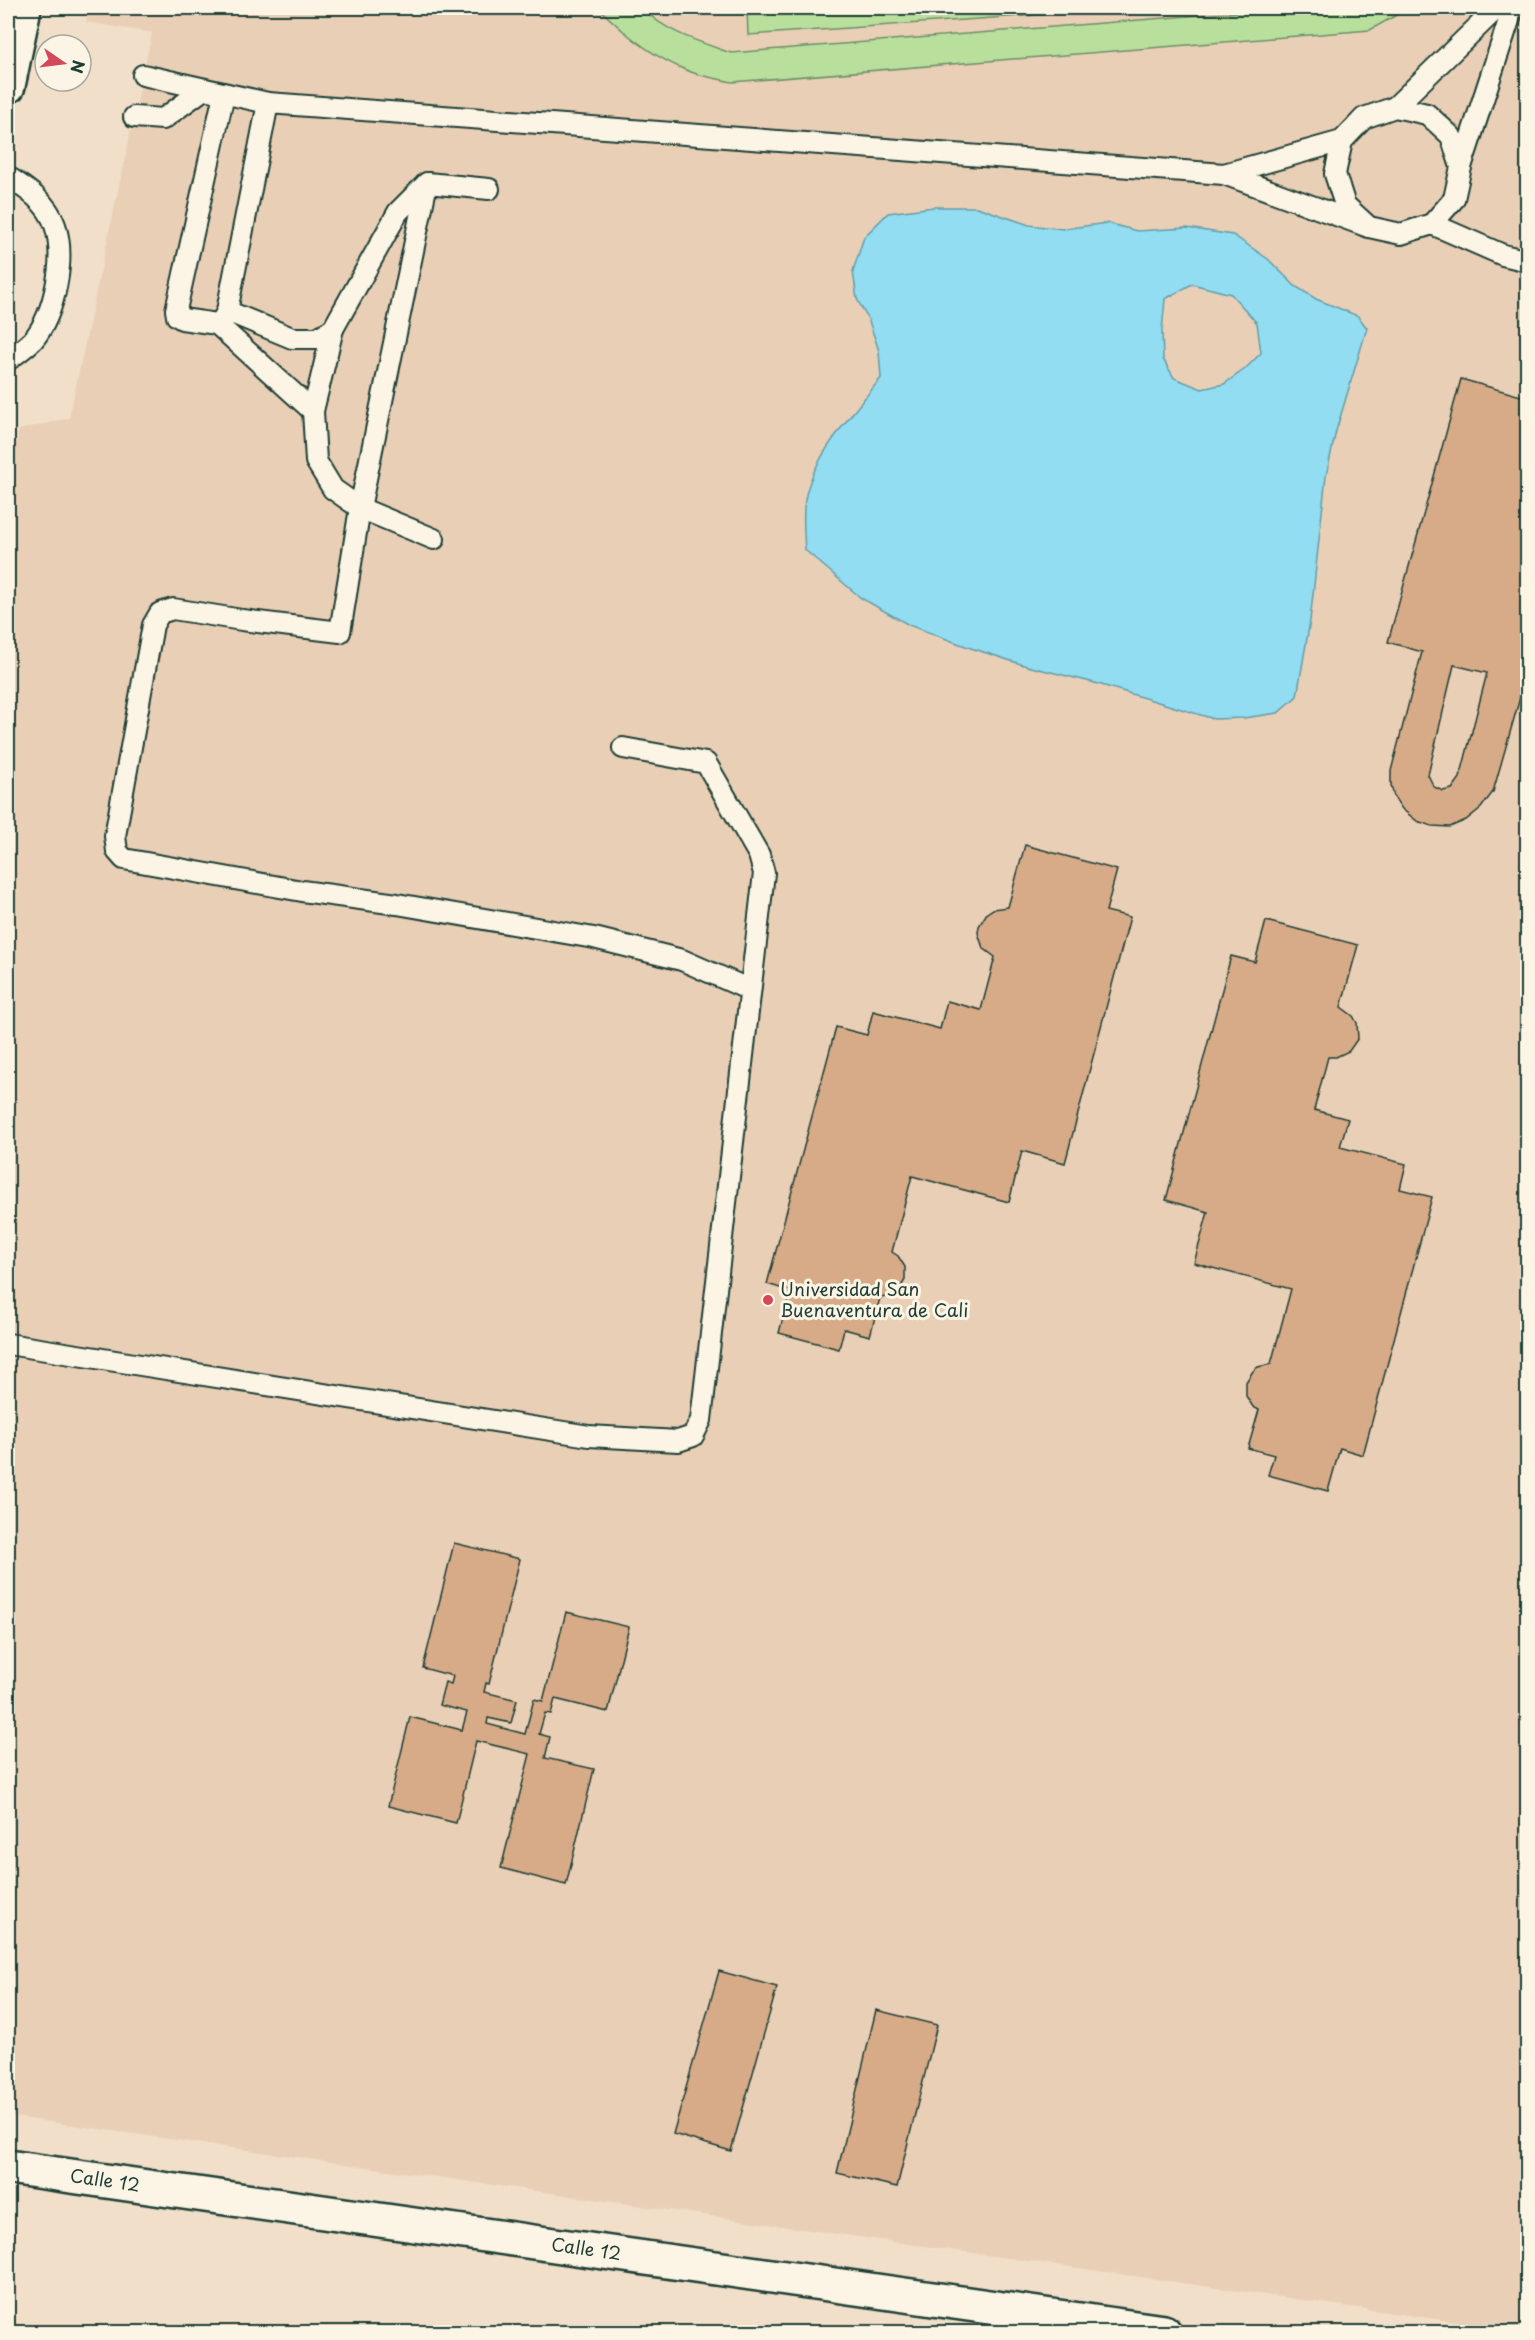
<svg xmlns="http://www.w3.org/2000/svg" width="1535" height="2340" font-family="'Playpen Sans',sans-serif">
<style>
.built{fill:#e9cfb6}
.green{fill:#b8e09c;stroke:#6c8e68;stroke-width:1.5}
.water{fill:#92ddf2;stroke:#649da6;stroke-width:1.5;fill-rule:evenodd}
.building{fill:#d7ab88;stroke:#1f3d34;stroke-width:1.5;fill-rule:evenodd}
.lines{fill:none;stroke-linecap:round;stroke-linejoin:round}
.lane-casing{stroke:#1f3d34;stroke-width:24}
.street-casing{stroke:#1f3d34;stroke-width:38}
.secondary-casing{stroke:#1f3d34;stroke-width:38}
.lane{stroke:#fcf5e5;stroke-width:20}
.street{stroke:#fcf5e5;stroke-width:33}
.secondary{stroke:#fcf5e5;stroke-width:33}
.poi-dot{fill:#d1495b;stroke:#fcf5e5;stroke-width:2}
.labels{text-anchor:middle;stroke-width:6;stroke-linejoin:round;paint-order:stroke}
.poi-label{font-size:18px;fill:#1f3d34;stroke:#fcf5e5;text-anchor:start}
.street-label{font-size:18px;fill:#1f3d34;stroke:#fcf5e5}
</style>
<rect width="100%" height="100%" fill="#f1dfc9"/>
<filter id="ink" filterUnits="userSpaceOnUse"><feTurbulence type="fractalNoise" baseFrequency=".0167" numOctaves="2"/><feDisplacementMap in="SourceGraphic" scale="12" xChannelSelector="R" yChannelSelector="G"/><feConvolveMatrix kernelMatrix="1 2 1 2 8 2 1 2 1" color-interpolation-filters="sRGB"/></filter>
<g filter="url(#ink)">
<polygon class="built" points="89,8 1527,8 1527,2332 8,2116 8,485 19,430 69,418 152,33 86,22"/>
<g class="green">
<path d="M599,8H642C665,32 700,42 731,53L1289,8H1409L1370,30L732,82C719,79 704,77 691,72C656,59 625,35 599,8Z"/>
<polygon points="747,8 1137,8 748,35"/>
</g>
<path class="water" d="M934,207H977L1029,225L1063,229L1107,223L1137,231L1187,228L1233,235L1268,259L1295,286L1316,299L1358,316L1367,328L1336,431L1326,476L1310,621L1297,696L1278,713L1244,718L1214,719L1095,683L1027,666L968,647L909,625L861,598L805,550C804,536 803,522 804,508C807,462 853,413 881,378L879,351L869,321L857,299L853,271L864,237L888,213ZM1192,284L1231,294L1257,323L1261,353L1245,369L1224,384L1202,389L1174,378L1163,359L1162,331L1165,299Z"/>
<g class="building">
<path d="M1461,379L1528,398V681L1525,680L1493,792L1481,808L1466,820L1450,827L1432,826L1417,821L1402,809L1394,797L1391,785V771L1422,652L1388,642ZM1454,665L1487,673L1460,778L1452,789L1443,791L1434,787L1428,775Z"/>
<polygon points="1025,845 1117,870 1106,911 1130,917 1065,1163 1022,1151 1009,1202 912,1176 892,1252 898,1256 905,1267 905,1280 898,1292 892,1296 880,1298 870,1336 844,1329 839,1349 779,1333 790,1291 767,1284 836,1027 867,1035 873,1011 940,1029 947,1001 981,1010 995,957 983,948 978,933 979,926 987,913 993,909 1008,907"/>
<polygon points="1266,921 1358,945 1341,1007 1353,1016 1357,1023 1358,1038 1349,1051 1336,1057 1328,1057 1314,1110 1348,1119 1340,1147 1406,1164 1400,1189 1432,1197 1363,1455 1340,1448 1328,1491 1268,1475 1274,1455 1248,1448 1259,1410 1253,1407 1246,1396 1246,1382 1253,1371 1258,1367 1271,1364 1291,1289 1194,1263 1208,1212 1166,1200 1231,956 1255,962"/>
<polygon points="454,1543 520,1559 489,1684 486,1683 484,1692 517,1700 511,1723 488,1718 487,1724 525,1734 534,1699 543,1701 566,1612 629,1627 608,1712 555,1699 551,1714 545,1713 539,1734 550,1737 545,1758 594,1769 566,1885 501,1868 530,1754 476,1741 456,1823 388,1806 410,1717 462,1730 467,1712 439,1705 445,1682 451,1684 453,1676 423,1668"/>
<polygon points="719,1971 777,1987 731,2151 673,2134"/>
<polygon points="876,2010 937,2025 897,2187 837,2173"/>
</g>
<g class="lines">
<g class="lane-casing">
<g id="lane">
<polyline points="143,75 268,103 1224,174 1369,227"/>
<polyline points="224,94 176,310 177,316 182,319 217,324 223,319 227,311 268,103"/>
<polyline points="1395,107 1497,8"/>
<polyline points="134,117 163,119 204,89"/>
<polyline points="1461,167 1513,8"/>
<polyline points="1224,174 1342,141 1364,118 1395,107 1427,114 1451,136 1461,167 1454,199 1432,224 1401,234 1369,227 1345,205 1335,174 1342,141"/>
<path d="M8,177C27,189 47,202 55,225C66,258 55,314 33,340C26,347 16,354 8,360"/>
<polyline points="427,183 360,508 340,632 242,620 173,609 160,613 153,625 115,836 117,851 124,859 302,891 397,904 594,938 682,960 750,990"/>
<polyline points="1432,224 1503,255 1528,261"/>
<polyline points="227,311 292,338 317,338 333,329 398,212 427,183 489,189"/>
<polyline points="217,324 313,411"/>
<polyline points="333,329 313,411 316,461 333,489 360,508 434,539"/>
<polyline points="8,1344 589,1436 678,1441 693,1436 701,1420 764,873 759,855 706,763 623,748"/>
</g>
</g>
<g class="street-casing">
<g id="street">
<path id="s1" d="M8,2167L1164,2332"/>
</g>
</g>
<g class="secondary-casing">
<polyline id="secondary" points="8,86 24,8"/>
</g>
<use href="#lane" class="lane"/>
<use href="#street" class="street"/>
<use href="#secondary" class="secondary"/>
</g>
</g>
<circle class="poi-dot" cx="768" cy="1300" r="6"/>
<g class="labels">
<g class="poi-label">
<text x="780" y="1296">Universidad San<tspan x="780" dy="21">Buenaventura de Cali</tspan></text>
</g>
<g class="street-label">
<text dy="6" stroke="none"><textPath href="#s1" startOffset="98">Calle 12</textPath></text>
<text dy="6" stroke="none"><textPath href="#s1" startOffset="584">Calle 12</textPath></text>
</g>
</g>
<rect width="1535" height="2340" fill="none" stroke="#fcf5e5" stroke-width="30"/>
<rect x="15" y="15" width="1505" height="2310" fill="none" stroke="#1f3d34" stroke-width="2" filter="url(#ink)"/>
<g transform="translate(63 63) rotate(104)"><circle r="28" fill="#fcf5e5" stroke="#a4ab9e" stroke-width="1.5"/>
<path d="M0-4.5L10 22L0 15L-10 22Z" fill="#d1495b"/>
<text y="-9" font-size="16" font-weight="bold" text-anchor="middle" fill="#1f3d34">N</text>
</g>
</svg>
